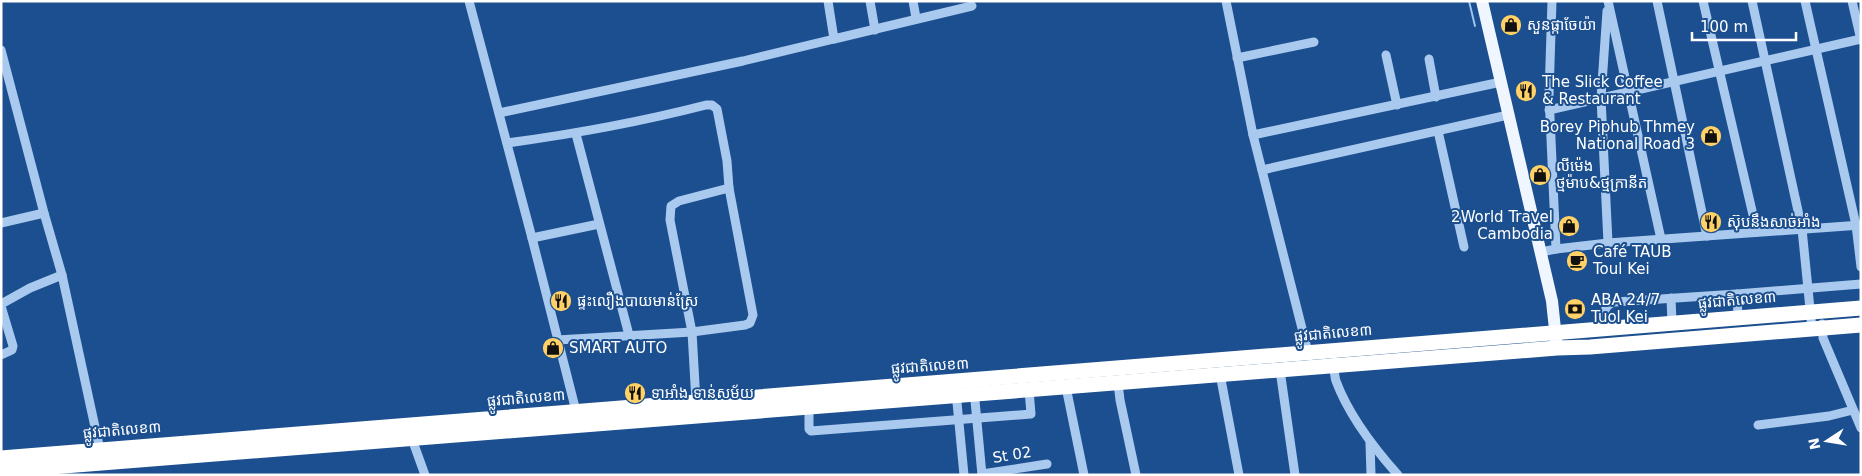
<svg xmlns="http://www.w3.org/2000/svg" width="1862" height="476" font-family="'DejaVu Sans','Noto Sans Khmer',sans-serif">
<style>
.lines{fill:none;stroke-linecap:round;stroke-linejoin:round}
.stream{stroke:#9cc4f0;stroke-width:2}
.minor{stroke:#a9c9ee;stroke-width:9}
.major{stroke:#f0f6ff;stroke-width:12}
.highway{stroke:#fff;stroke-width:15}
.labels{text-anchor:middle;stroke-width:4;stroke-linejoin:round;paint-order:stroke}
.poi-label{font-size:15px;fill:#fff;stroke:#1b4f8f;text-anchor:start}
.street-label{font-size:15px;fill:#fff;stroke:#1b4f8f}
</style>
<rect width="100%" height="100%" fill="#1b4f8f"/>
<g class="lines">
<polyline class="stream" points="1469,1 1475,26"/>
<g class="minor">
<polyline points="469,1 532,238 577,415"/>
<polyline points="828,1 834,39 972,6"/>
<polyline points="870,1 875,30"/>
<polyline points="913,1 916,18"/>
<polyline points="1226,1 1253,135 1309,356"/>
<polyline points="1608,1 1661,239"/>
<polyline points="1657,1 1707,236"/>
<polyline points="1703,1 1757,232"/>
<polyline points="1752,1 1802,229 1812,329"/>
<polyline points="1805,1 1856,225 1861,267"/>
<polyline points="1852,1 1861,40"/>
<polyline points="1607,11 1601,98 1608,243"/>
<polyline points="1,50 44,213 62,275 100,450"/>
<polyline points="1386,55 1397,105"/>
<polyline points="1237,58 1314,42"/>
<polyline points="1429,59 1436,97"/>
<polyline points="1549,110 1861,39"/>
<polyline points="499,113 743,61 834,39"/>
<polyline points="1438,131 1464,247"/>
<polyline points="576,134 629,335"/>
<polyline points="1253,135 1501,82"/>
<path d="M507,143C574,134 640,122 706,105H712L717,109L727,161L729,188L753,315L750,323L745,325L692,332L557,340"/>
<polyline points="1262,170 1508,115"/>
<polyline points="1,223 44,213"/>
<polyline points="532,238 599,224"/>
<polyline points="1556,249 1608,243 1861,225"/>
<polyline points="1541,252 1556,249 1549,95 1552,1"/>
<polyline points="1737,294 1738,318"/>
<polyline points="1671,298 1672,323"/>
<polyline points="1822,324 1823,338 1861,428"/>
<path d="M1604,328C1605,316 1601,306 1615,302L1737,294L1861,284"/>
<polyline points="1,355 12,350 13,346 1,306 3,303 30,288 62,275"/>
<path d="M1334,361C1334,368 1334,375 1336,381C1349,416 1373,447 1398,475"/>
<polyline points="1280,370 1295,475"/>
<polyline points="1220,374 1239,475"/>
<polyline points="1118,383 1120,400 1136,475"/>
<polyline points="1066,387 1084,475"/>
<polyline points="974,390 982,475"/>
<polyline points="956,392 964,475"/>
<polyline points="696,402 692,332 670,220 671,206 679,201 729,188"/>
<polyline points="809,407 809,429 811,431 1031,414 1029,390"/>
<polyline points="1758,425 1829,416 1853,410"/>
<polyline points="412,439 425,475"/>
<polyline points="1370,443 1371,475"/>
<polyline points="982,474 1047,464"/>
</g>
<polyline class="major" points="1482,1 1552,301 1557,348"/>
<g class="highway">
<polyline points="1,458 1861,308"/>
<polyline points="1,471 1557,348 1590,347 1861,325"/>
</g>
</g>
<defs>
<g id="shop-disc" transform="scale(1.125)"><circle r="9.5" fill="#ffd166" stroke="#1b4f8f"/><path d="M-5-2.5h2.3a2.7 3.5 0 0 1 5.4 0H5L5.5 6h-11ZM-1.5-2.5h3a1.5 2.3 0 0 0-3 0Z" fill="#111"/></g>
<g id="restaurant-disc" transform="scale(1.125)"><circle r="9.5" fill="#ffd166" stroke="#1b4f8f"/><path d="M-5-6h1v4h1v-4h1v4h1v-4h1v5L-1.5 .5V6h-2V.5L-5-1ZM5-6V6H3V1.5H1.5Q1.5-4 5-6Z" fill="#111"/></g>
<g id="cafe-disc" transform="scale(1.125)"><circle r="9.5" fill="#ffd166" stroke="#1b4f8f"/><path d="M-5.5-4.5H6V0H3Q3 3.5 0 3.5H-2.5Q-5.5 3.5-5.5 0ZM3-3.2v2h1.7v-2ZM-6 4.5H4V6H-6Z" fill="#111"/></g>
<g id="bank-disc" transform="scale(1.125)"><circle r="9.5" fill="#ffd166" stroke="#1b4f8f"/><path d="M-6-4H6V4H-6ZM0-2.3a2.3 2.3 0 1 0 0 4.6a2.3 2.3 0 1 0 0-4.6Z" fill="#111"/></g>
</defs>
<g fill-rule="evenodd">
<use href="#shop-disc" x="1511" y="25"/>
<use href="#restaurant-disc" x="1526" y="91"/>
<use href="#shop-disc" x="1711" y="136"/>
<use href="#shop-disc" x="1540" y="175"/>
<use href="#restaurant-disc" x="1711" y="222"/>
<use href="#shop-disc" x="1569" y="226"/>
<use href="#cafe-disc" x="1577" y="261"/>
<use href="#restaurant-disc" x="561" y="301"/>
<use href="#bank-disc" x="1575" y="309"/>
<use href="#shop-disc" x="553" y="348"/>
<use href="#restaurant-disc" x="635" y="393"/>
</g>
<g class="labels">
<g class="poi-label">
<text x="1527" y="30">សួនផ្កាចែយ៉ា</text>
<text x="1542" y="87">The Slick Coffee<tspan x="1542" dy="17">&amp; Restaurant</tspan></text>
<text x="1695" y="132" text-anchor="end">Borey Piphub Thmey<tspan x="1695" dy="17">National Road 3</tspan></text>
<text x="1556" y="171">លីម៉េង<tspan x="1556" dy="17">ថ្មម៉ាប&amp;ថ្មក្រានីត</tspan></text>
<text x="1553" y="222" text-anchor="end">2World Travel<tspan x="1553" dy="17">Cambodia</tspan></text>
<text x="1727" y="227">ស៊ុបនឹងសាច់អាំង</text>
<text x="1593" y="257">Café TAUB<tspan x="1593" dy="17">Toul Kei</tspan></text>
<text x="1591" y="305">ABA 24/7<tspan x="1591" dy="17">Tuol Kei</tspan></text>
<text x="577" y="306">ផ្ទះលឿងបាយមាន់ស្រែ</text>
<text x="569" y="353">SMART AUTO</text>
<text x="651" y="398">ទាអាំង ទាន់សម័យ</text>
</g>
<g class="street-label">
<text transform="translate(1737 300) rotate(-5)" y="5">ផ្លូវជាតិលេខ៣</text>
<text transform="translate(1333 333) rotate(-5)" y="5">ផ្លូវជាតិលេខ៣</text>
<text transform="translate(930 366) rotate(-4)" y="5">ផ្លូវជាតិលេខ៣</text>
<text transform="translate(526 398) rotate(-5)" y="5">ផ្លូវជាតិលេខ៣</text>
<text transform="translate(122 430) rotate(-5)" y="5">ផ្លូវជាតិលេខ៣</text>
<text transform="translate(1012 455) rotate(-9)" y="5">St 02</text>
</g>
</g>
<rect width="1862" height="476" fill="none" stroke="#ffffff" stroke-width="5"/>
<g transform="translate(1827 441) rotate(258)" stroke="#1b4f8f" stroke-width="4" paint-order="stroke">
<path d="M0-4L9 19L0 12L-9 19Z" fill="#ffffff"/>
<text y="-8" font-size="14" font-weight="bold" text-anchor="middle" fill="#ffffff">N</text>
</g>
<path d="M1692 32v8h104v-8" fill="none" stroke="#ffffff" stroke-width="2.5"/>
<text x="1700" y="32" font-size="15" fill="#ffffff" stroke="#1b4f8f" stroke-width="4" paint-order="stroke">100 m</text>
</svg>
